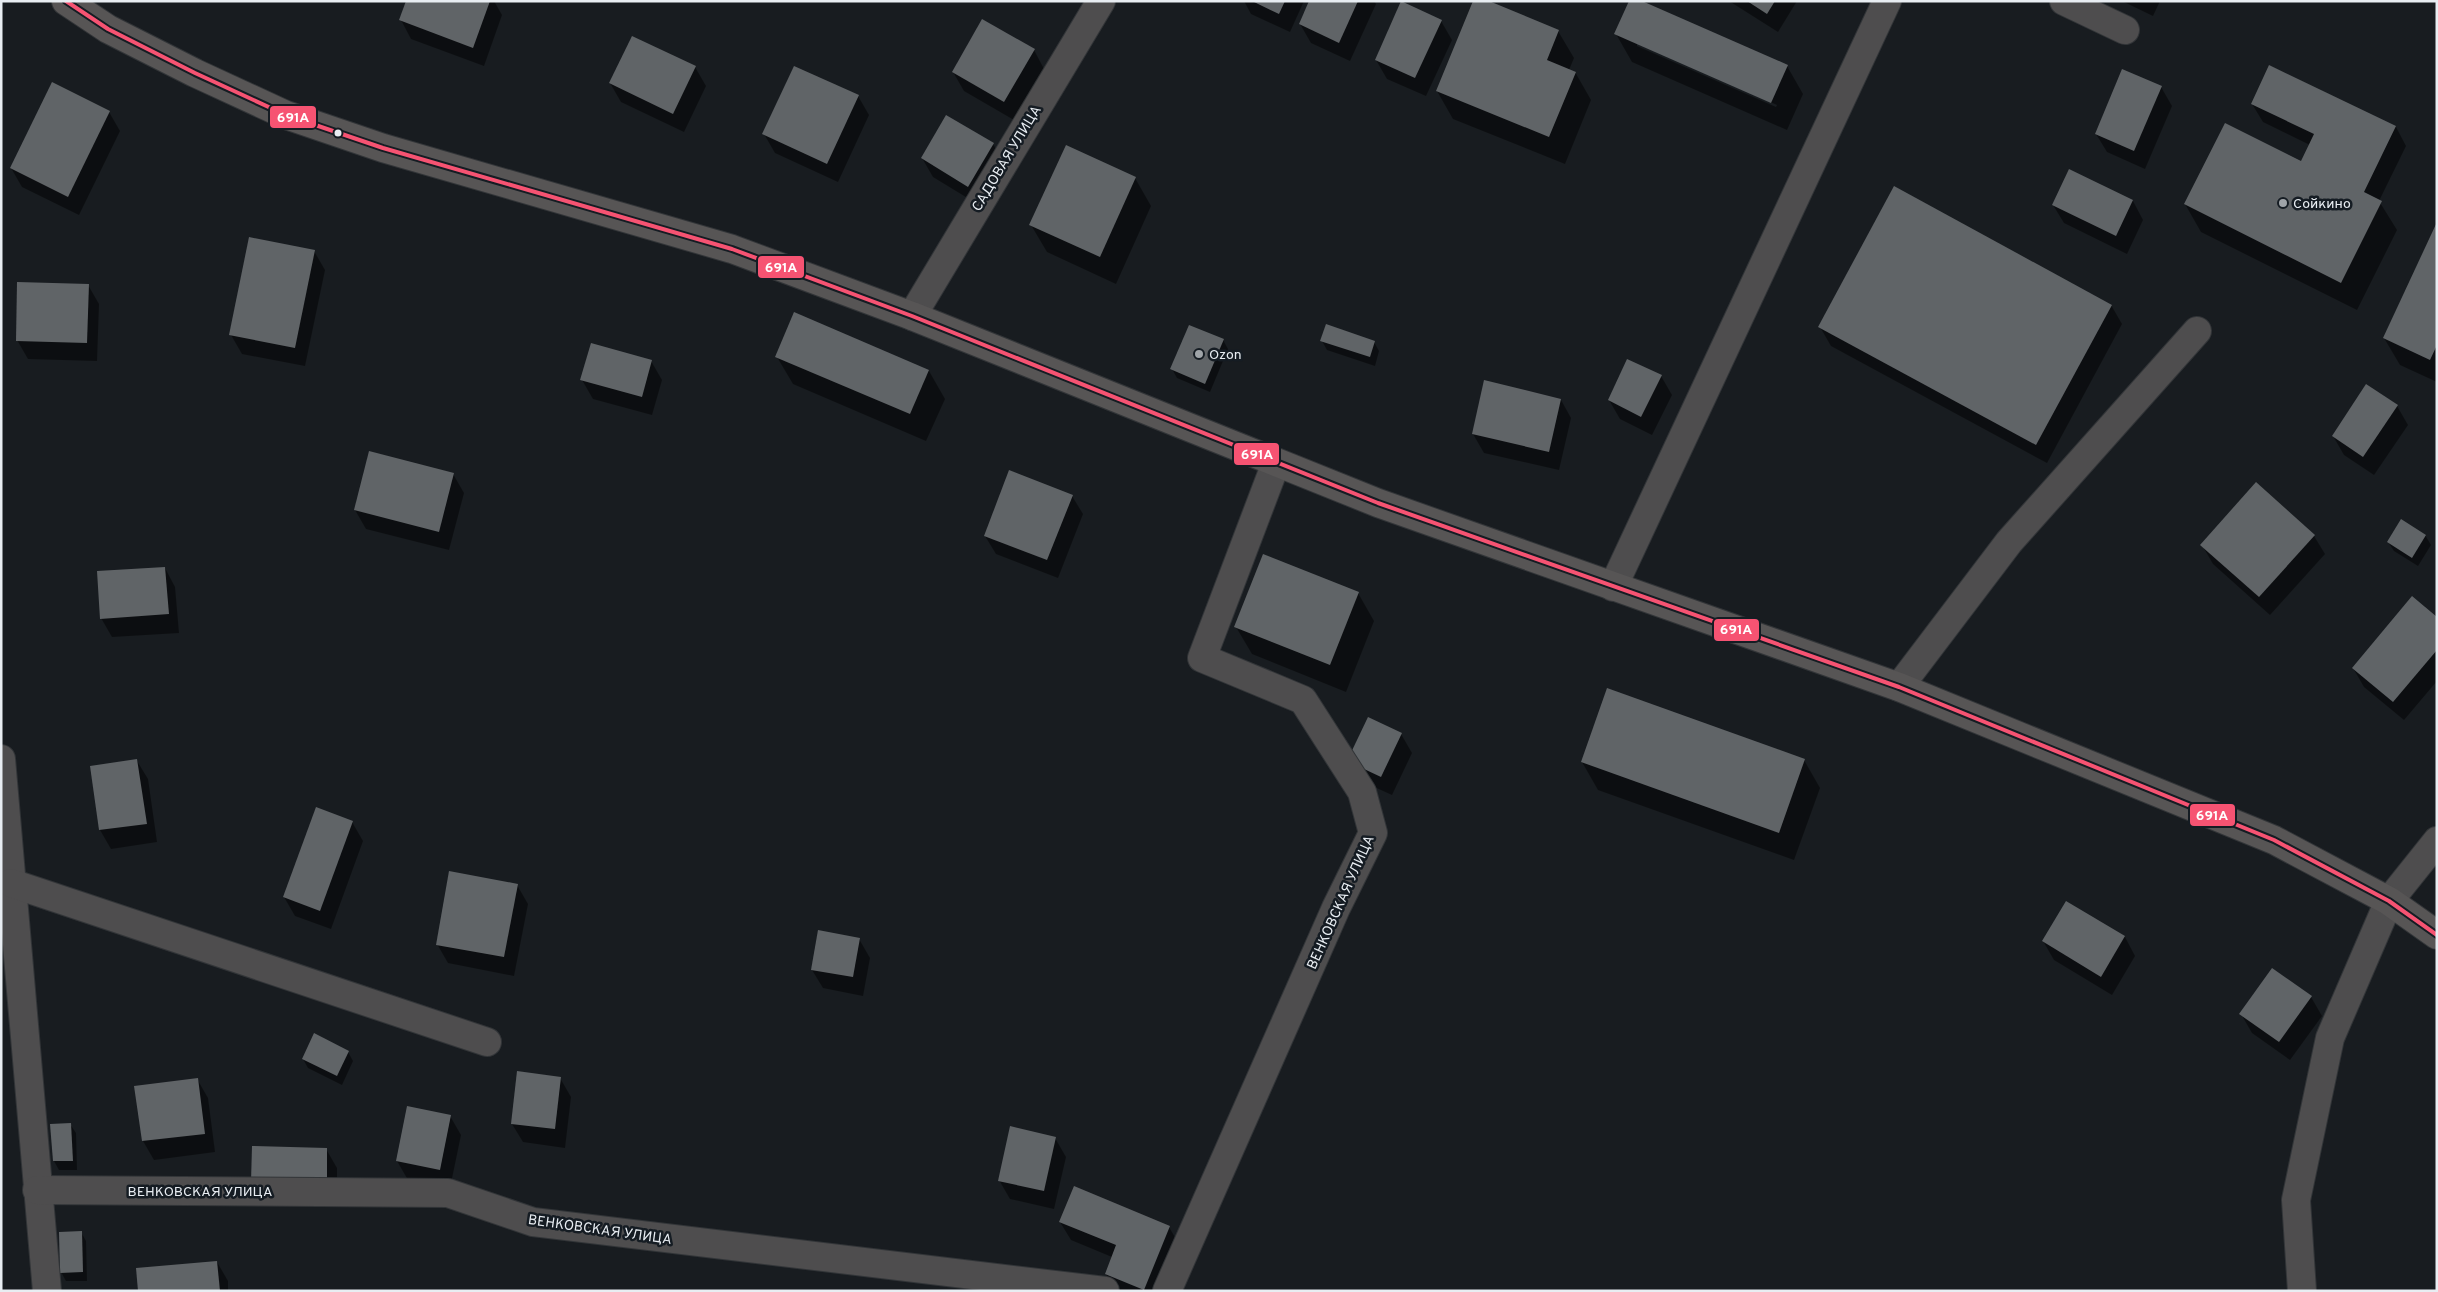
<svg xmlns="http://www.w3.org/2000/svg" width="2438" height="1292" font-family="Overpass,sans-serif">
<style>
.shadow{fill:#0007;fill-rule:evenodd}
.building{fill:#606467}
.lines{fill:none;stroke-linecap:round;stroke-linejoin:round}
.minor-casing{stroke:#323538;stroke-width:30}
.major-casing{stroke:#323538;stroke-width:30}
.minor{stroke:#4e4d4e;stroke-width:28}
.major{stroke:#575555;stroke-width:28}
.bus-1-casing{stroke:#151c23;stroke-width:8}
.bus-1{stroke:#f65372;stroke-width:4}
.bus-dot{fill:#e8edf2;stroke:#151c23;stroke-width:2}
.poi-dot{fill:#9fa4a8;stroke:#151c23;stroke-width:2}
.labels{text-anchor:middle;stroke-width:5;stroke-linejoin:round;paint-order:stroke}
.street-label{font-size:14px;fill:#e8edf2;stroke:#151c23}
.poi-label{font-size:14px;fill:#e8edf2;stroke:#151c23;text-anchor:start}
.line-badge{stroke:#151c23;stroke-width:2}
.badge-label{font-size:14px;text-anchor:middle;font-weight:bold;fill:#fff}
</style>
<rect width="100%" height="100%" fill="#181c20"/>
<g class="shadow">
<polygon points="408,1 494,1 502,15 484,66 411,39 401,20"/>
<polygon points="1244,1 1304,1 1290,32 1251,14"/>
<polygon points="1310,1 1374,1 1376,4 1350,61 1311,43 1300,24"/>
<polygon points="1729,1 1797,1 1778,32"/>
<polygon points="2122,1 2160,1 2153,16"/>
<polygon points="1441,21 1452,40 1426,96 1387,79 1376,60"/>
<polygon points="1558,31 1574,58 1569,70 1575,72 1591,100 1565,164 1453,119 1437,91"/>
<path d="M1616,34L1787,66L1803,94L1787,130L1632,62ZM1637,43L1777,105L1776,107L1637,46Z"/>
<polygon points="1034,50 1044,69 1014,120 964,91 953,72"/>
<polygon points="2270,66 2396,127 2406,146 2379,201 2397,230 2357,310 2201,232 2185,204 2302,162 2310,145 2263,122 2252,104"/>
<polygon points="695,67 706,86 684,132 621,102 610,83"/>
<polygon points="2161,87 2172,106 2145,169 2107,152 2096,134"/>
<polygon points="858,96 869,115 838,182 775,153 764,134"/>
<polygon points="109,112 120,131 79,215 22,187 11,168"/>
<polygon points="993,144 1004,163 979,205 933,177 922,158"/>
<polygon points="1135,178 1151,206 1116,284 1047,252 1031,225"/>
<polygon points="2133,201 2143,220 2127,254 2064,223 2053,205"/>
<polygon points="2437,225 2437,382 2400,365 2384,338"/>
<polygon points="314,251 325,270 305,366 242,354 231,335"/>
<polygon points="88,285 99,304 97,361 28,359 17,340"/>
<polygon points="2111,305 2122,324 2047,463 1831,346 1820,327"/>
<polygon points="795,314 929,371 945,399 926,441 793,384 777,357"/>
<polygon points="1223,340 1228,349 1210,392 1177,378 1172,369"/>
<polygon points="1322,341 1374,342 1379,351 1375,366 1327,350"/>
<polygon points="651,361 662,380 652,415 593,399 582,380"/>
<polygon points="1661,376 1672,395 1652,435 1620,419 1609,400"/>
<polygon points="1561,400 1571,418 1559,470 1484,453 1473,434"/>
<polygon points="2397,406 2408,425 2374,475 2344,455 2333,436"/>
<polygon points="453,474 464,493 449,550 366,529 355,510"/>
<polygon points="1072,496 1083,514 1058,578 996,554 985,536"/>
<polygon points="2425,535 2431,545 2418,566 2394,551 2388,542"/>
<polygon points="2314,536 2325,554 2270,615 2213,564 2202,545"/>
<polygon points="165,568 175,587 179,633 112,637 101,618"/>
<polygon points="1358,593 1374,621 1346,692 1252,654 1236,627"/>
<polygon points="2437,619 2437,681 2404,720 2364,687 2353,668"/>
<polygon points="1401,734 1412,753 1392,795 1359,780 1349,761"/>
<polygon points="1804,760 1820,788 1794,860 1598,790 1582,762"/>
<polygon points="137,761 148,779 157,842 111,849 100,830"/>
<polygon points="352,822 363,841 331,929 295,916 284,897"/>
<polygon points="517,885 528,904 514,976 448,963 437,944"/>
<polygon points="2067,902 2125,937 2135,956 2112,995 2054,960 2043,941"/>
<polygon points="859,939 870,958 863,996 823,988 812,970"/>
<polygon points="2311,997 2322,1016 2290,1060 2252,1033 2241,1014"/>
<polygon points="348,1052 353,1061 342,1085 308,1068 303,1059"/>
<polygon points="560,1078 571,1097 565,1148 523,1142 512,1124"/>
<polygon points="197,1079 208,1098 215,1152 154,1160 143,1141 136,1087"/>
<polygon points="450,1116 461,1135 450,1188 408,1180 397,1161"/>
<polygon points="70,1124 76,1133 77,1170 59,1170 54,1161 52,1125"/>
<polygon points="1055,1138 1066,1157 1054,1209 1010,1199 999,1180"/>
<polygon points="326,1149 337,1168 337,1201 252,1181"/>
<polygon points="1060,1222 1169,1227 1180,1246 1162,1291 1116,1291 1106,1274 1112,1257 1071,1240"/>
<polygon points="81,1232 86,1241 87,1281 66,1281 61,1272"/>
<polygon points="217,1262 228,1281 228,1291 139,1291"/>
</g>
<g class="building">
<polygon points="406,1 490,1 473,48 399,20"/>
<polygon points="1252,1 1285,1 1279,14"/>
<polygon points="1309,1 1358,1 1339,43 1299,24"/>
<polygon points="1401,1 1442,20 1415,78 1375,60"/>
<polygon points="1473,1 1489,1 1559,30 1547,60 1576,72 1549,137 1436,91"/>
<polygon points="1629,1 1642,1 1788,65 1771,103 1614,34"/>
<polygon points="1747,1 1775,1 1767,14"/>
<polygon points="982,19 1035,49 1004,102 952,72"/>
<polygon points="632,36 696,66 673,114 609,83"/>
<polygon points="2269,65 2396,126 2364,192 2382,201 2341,283 2184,204 2225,123 2301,161 2314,134 2251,104"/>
<polygon points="794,66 859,95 827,164 762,134"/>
<polygon points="2122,69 2162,86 2134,151 2095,134"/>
<polygon points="52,82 110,111 68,197 10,168"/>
<polygon points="946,115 994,143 968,187 921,158"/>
<polygon points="1066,145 1136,177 1100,257 1029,225"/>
<polygon points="2069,169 2133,200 2116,236 2052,205"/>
<polygon points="1894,186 2112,305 2036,445 1818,327"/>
<polygon points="2437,222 2437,345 2430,360 2383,338"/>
<polygon points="249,237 315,250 295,348 229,335"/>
<polygon points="17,282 89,284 87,343 16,341"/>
<polygon points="794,312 929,370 910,414 775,357"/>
<polygon points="1326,324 1375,341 1370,357 1320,341"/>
<polygon points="1189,325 1224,339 1205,384 1170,369"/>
<polygon points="591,343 652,360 642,397 580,380"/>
<polygon points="1627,359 1662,375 1641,417 1608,400"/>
<polygon points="1484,380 1561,399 1549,452 1472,434"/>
<polygon points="2366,384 2398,405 2363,457 2332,436"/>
<polygon points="369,451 454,473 439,532 354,510"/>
<polygon points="1009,470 1073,495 1047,560 984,536"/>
<polygon points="2256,482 2315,535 2259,597 2200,545"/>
<polygon points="2401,519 2426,535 2412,558 2387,542"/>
<polygon points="1263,554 1359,592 1330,665 1234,627"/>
<polygon points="165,567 169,614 100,619 97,571"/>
<polygon points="2412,596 2437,617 2437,650 2393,702 2352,668"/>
<polygon points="1607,688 1805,759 1779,833 1581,762"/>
<polygon points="1368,717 1402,733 1381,777 1347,761"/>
<polygon points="137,759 147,824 99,830 90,766"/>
<polygon points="316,807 353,821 320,911 283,897"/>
<polygon points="449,871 518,884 504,957 436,945"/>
<polygon points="2066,901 2125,936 2101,977 2042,941"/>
<polygon points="818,930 860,938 853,977 811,970"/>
<polygon points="2272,968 2312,996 2279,1042 2239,1014"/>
<polygon points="314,1033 349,1051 337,1076 302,1059"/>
<polygon points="517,1071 561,1077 555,1129 511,1124"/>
<polygon points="198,1078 205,1134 142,1141 134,1086"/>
<polygon points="407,1106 451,1115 440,1170 396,1161"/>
<polygon points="71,1123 73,1161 53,1161 50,1124"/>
<polygon points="1010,1126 1056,1137 1044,1191 998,1181"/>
<polygon points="252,1146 327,1148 327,1183 251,1182"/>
<polygon points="1074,1186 1170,1226 1144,1290 1105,1274 1116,1245 1059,1222"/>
<polygon points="82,1231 83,1272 60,1273 59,1232"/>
<polygon points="217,1261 220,1291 138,1291 136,1268"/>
</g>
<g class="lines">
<g class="minor-casing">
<g id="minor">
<polyline points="2064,1 2125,30"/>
<polyline points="912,316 1101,1"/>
<polyline points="1613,587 1887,1"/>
<polyline points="1899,687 2009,542 2197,331"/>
<polyline points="1,759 47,1291"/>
<polyline points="11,883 487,1042"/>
<polyline points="37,1190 448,1193 533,1222 1105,1291"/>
<polyline points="1167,1291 1336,908 1373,833 1362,792 1303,700 1202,658 1276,463"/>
<polyline points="2302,1291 2296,1200 2330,1038 2389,901 2437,841"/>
</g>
</g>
<g class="major-casing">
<polyline id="major" points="66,1 108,29 195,73 286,115 383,148 732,249 912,316 1378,503 1899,687 2274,840 2389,901 2437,935"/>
</g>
<use href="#minor" class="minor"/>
<use href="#major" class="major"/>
<g class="bus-1-casing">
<polyline id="bus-1" points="66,1 108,29 195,73 286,115 383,148 732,249 912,316 1378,503 1899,687 2274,840 2389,901 2437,935"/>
</g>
<use href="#bus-1" class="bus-1"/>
</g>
<circle class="bus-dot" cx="338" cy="133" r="4.5"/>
<g class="poi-dot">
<circle cx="2283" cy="203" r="5"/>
<circle cx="1199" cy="354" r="5"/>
</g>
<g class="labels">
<g class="street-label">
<text transform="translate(1006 158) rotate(-59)" y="5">САДОВАЯ УЛИЦА</text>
<text transform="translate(1340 902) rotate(-66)" y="5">ВЕНКОВСКАЯ УЛИЦА</text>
<text x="200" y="1196">ВЕНКОВСКАЯ УЛИЦА</text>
<text transform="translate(600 1229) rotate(8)" y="5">ВЕНКОВСКАЯ УЛИЦА</text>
</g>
<g class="poi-label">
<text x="2293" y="208">Сойкино</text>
<text x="1209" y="359">Ozon</text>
</g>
</g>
<g class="line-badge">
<rect x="269" y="105" width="48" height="24" rx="5" fill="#f65372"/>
<rect x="757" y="255" width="48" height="24" rx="5" fill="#f65372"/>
<rect x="1233" y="442" width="47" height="24" rx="5" fill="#f65372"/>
<rect x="1713" y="618" width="47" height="24" rx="5" fill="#f65372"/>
<rect x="2189" y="803" width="47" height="24" rx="5" fill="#f65372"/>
</g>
<g class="badge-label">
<text x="293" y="122">691А</text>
<text x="781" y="272">691А</text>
<text x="1257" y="459">691А</text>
<text x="1736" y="634">691А</text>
<text x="2212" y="820">691А</text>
</g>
<rect width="2438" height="1292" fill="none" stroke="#e8edf2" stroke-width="5"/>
</svg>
